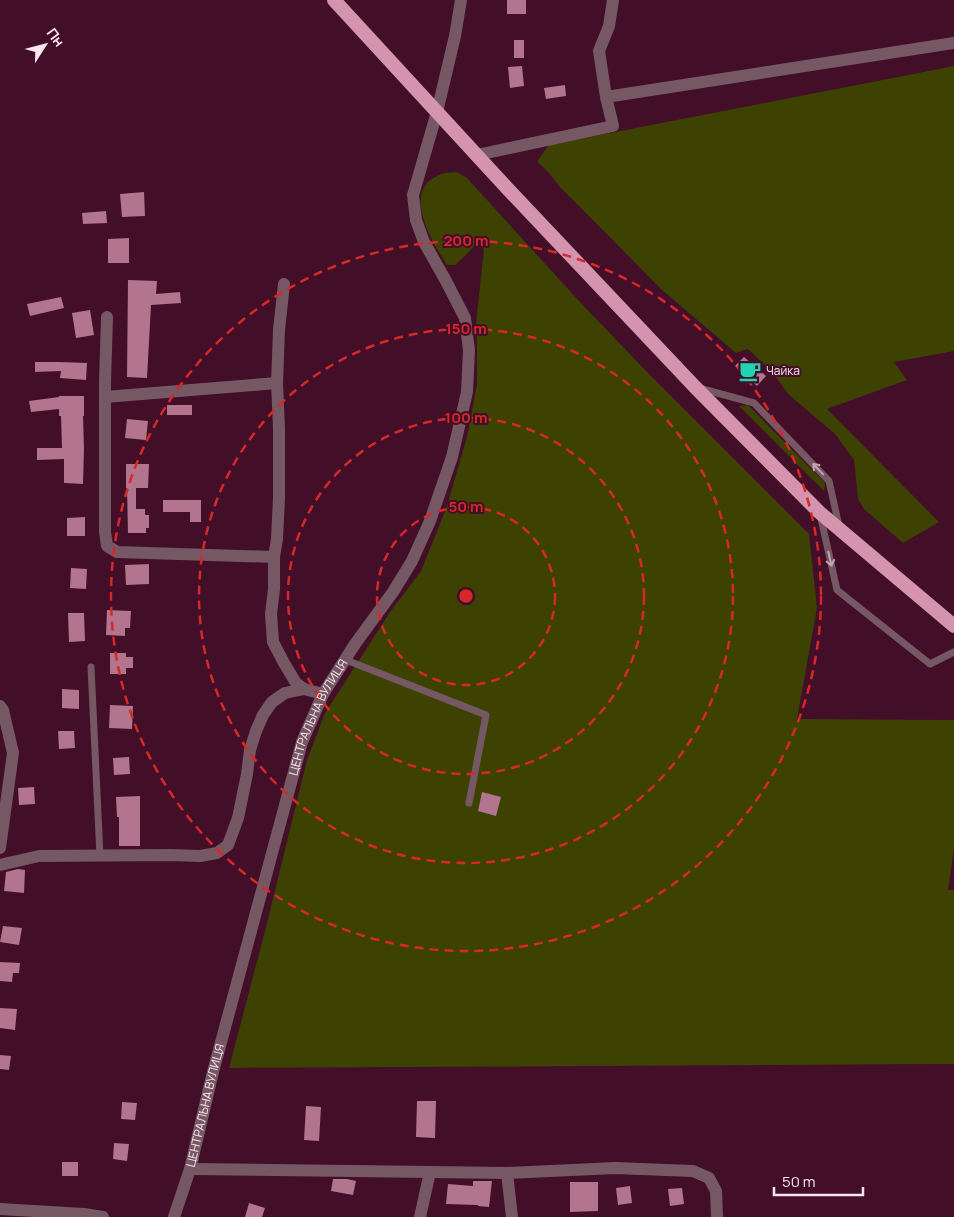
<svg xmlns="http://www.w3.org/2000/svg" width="954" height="1217" font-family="Manrope,sans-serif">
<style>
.green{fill:#3d4203}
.building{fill:#b3748e}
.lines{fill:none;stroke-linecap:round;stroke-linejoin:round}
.service{stroke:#755863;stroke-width:7}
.minor{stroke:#755863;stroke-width:12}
.tertiary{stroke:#755863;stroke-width:12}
.trunk{stroke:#d594ae;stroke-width:14}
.oneway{stroke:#bfa6af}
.ring{fill:none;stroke:#d62828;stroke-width:2.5;stroke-dasharray:9 6}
.labels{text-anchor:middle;stroke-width:4;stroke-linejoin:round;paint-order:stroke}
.poi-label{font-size:12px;fill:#fce6ee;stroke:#420e28;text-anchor:start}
.street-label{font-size:12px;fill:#fce6ee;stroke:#420e28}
.centre{fill:#d62828;stroke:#420e28;stroke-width:2.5}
.ring-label{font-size:15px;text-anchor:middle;font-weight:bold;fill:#d62828;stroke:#420e28;stroke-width:4;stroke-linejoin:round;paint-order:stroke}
</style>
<rect width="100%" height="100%" fill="#420e28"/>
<g class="green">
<polygon points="954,66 954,351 894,362 907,380 827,409 939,522 903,543 864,509 858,499 854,460 835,434 788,394 773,373 748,349 736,353 662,290 560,187 549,173 537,161 549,145"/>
<path d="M457,172L467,178L579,301L649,374L809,534L817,608L797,719L954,720V848L948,890H954V1064L229,1068L266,927L307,760L325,713L390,612L421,571L446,509L467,437L477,384V346L476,324L484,249L475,245L465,256L455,265H447C434,245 408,203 428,182C433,178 439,174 445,173C449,172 453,172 457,172Z"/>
<polygon points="748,405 825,483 824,491 739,406"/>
</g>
<g class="building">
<rect x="507" y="0" width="19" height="14"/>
<rect x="514" y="40" width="10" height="18"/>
<polygon points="522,66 524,86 510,88 508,67"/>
<polygon points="565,85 566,96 546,99 544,88"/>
<polygon points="144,192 145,216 122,217 120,194"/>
<polygon points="106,211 107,223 83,224 82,213"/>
<polygon points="129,238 129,263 108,263 108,239"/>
<polygon points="128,280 157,281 156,294 180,292 181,303 151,305 147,378 127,377"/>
<polygon points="61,297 64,308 30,316 27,304"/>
<polygon points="90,310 94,335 76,338 72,313"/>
<polygon points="744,357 766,376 757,386 735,366"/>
<polygon points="35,362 59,362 87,363 86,380 60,378 61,371 35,372"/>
<polygon points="59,396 84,396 84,416 83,416 84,449 83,484 64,483 64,459 37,460 37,448 62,448 61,416 59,416 59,409 31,412 29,401 59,397"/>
<rect x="167" y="405" width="25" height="10"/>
<polygon points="127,419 148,421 146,440 125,438"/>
<polygon points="126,464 149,464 148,488 136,488 136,509 145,509 145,515 149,515 149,528 146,528 146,533 128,533 127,488 126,488"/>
<polygon points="163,500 201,500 201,522 190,522 190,512 163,512"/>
<polygon points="85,517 85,536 67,536 67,518"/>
<polygon points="149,564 149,584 126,585 125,565"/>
<polygon points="71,568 87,569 86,589 70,588"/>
<polygon points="107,610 131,611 130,628 125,628 125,636 106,635"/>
<polygon points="68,613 84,613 85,641 69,642"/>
<polygon points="110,653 126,653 126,657 133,657 133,668 126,668 126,674 110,674"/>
<polygon points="62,689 79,690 79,709 62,708"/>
<polygon points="110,705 133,706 132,729 109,728"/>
<polygon points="58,731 74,731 75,748 59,749"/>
<polygon points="129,757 130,774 114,775 113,758"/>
<polygon points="34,787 35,804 19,805 18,788"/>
<polygon points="482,792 501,797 496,816 478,811"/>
<polygon points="140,796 140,846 119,846 119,817 117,817 116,797"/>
<polygon points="18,869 25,870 24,893 4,891 6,872"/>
<polygon points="3,926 22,928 19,945 0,942"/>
<polygon points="0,962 20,963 19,973 13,973 12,982 0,981"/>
<polygon points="0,1008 17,1009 15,1030 0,1028"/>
<polygon points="0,1055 11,1056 9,1070 0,1069"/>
<polygon points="417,1101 436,1101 435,1138 416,1137"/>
<polygon points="122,1102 137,1103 135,1120 121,1119"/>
<polygon points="306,1106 321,1107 319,1141 304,1140"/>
<polygon points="114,1143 129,1144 127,1161 113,1159"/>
<rect x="62" y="1162" width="16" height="14"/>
<polygon points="333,1179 347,1179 356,1181 353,1195 331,1191"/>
<polygon points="473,1181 492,1181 489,1207 478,1206 478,1205 446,1204 448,1184 473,1186"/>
<polygon points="570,1182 598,1182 598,1211 570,1212"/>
<polygon points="630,1186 632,1203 618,1205 616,1188"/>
<polygon points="682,1188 684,1204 670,1206 668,1189"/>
<polygon points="249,1203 265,1208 262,1217 245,1217"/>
</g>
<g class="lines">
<g class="service">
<polyline points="699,388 754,403 829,481 839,526"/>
<polyline points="820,514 837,590 930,664 954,652"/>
<polyline points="346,660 486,715 469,803"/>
<polyline points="91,667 100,856"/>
</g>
<g class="minor">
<polyline points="606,97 954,43"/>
<polyline points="437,112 455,36 461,0"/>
<polyline points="477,155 613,126 606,97 599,51 609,26 613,0"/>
<polyline points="284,284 279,330 277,383 279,428 279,498 277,539 274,557 274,589 271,614 273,642 284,663 296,683 304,689"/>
<polyline points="107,317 105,382 105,532 107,546 117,552 274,557"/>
<polyline points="105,397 277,383"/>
<polyline points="0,706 3,710 13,753 0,848"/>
<polyline points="0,865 39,856 171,855 200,856 217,853 228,845 238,818 247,774 250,750 256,731 263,715 272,702 285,693 304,689 323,694"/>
<polyline points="190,1169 507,1173 615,1168 693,1171 709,1178 716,1191 717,1217"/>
<polyline points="507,1173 512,1217"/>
<polyline points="0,1209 84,1214 103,1217"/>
<polyline points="420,1217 430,1172"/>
</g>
<path class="tertiary" id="s1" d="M174,1217L190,1169L213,1072L302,742L323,694L355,644L393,592L412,561L430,521L452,457L467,392L469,350L465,318L446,281L424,242L416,220L413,195L437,112"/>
<polyline class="trunk" points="334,0 506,187 695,387 819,512 954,626"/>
</g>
<defs><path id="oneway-shaft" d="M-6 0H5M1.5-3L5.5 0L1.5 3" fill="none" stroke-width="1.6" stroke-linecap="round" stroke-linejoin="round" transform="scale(1.25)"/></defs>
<g class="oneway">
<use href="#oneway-shaft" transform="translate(818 469) rotate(-134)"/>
<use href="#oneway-shaft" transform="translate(830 559) rotate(77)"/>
</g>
<g class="ring">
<circle cx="466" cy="596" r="89"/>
<circle cx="466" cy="596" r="178"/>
<circle cx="466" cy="596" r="267"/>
<circle cx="466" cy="596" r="355"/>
</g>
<defs>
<g id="cafe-bare" transform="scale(1.725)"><path d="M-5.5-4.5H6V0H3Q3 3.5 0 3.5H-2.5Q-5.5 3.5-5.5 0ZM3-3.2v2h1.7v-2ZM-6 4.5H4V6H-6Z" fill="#1ed5b1" stroke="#420e28" stroke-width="2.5" paint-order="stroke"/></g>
</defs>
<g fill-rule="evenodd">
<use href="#cafe-bare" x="750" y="371"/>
</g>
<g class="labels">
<g class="poi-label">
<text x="766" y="375">Чайка</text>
</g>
<g class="street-label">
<text dy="4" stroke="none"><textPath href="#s1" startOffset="521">ЦЕНТРАЛЬНА ВУЛИЦЯ</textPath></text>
<text dy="4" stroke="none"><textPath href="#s1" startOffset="116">ЦЕНТРАЛЬНА ВУЛИЦЯ</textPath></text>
</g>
</g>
<circle cx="466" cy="596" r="8" class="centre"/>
<g class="ring-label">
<text x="466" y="246">200 m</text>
<text x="466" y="334">150 m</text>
<text x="466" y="423">100 m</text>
<text x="466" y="512">50 m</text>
</g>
<g transform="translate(45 45) rotate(54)" stroke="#420e28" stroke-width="4" paint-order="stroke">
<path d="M0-4L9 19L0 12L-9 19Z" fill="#fce6ee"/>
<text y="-8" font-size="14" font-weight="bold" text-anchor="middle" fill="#fce6ee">Пн</text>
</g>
<path d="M774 1187v8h89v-8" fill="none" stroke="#fce6ee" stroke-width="2.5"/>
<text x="782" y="1187" font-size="15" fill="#fce6ee" stroke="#420e28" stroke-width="4" paint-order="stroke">50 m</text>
</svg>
